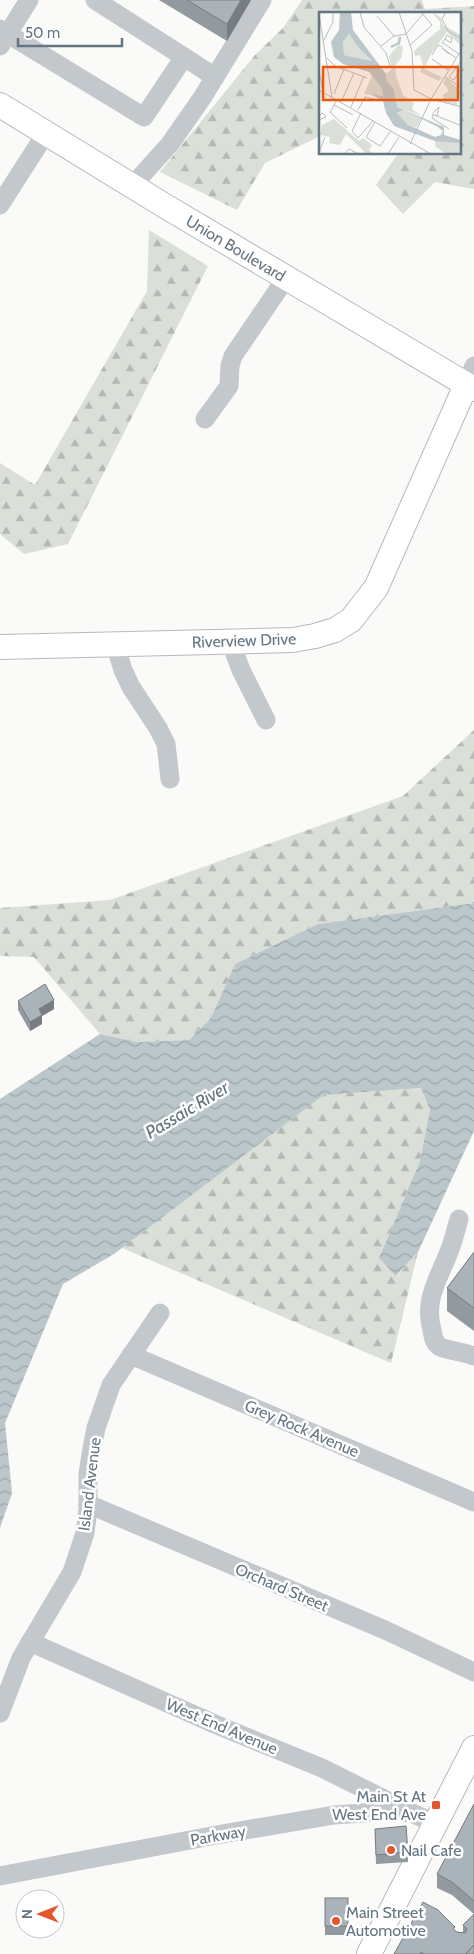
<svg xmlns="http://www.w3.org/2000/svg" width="474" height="1954" font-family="Cabin,sans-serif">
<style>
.forest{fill:url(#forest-firs)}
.water{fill:url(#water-waves)}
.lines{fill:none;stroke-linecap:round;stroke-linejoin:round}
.major-casing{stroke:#b5babe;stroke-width:26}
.minor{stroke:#c3c8cc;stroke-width:19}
.major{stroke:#fff;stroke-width:24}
.wall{fill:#929a9f}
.shaded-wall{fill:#777d82}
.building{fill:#aab3b9;stroke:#777d82}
.poi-dot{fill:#e4572e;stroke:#fff;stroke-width:2}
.labels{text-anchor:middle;stroke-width:5;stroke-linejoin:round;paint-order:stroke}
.street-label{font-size:16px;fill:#657683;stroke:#fff}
.poi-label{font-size:16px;fill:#657683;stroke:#fff;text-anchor:start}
.water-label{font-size:18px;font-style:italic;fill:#60757c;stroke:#fff}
.inset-river{fill:none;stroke:#bbc7cb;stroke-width:2.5}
.inset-road{fill:none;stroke:#b5bdc2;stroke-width:1}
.view{fill:#e8590c;fill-opacity:0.15;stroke:#e8590c;stroke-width:2.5}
.inset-edge{fill:none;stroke:#657683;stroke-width:2.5}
</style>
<defs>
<pattern id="forest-firs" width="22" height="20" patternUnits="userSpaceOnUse" patternTransform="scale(1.25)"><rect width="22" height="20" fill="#dadfd7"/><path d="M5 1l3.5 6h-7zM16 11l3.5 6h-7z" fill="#b4b9b4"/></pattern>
<pattern id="water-waves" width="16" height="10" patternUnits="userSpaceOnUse" patternTransform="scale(1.25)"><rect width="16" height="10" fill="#bbc7cb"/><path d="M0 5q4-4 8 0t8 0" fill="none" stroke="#9ca6aa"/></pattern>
</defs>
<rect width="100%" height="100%" fill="#fafaf8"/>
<g class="forest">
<polygon points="302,0 422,0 425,9 474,6 474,189 435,182 403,214 376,185 398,154 460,154 460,14 320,14 320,136 265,163 237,210 160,172 255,55 283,28"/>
<polygon points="149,230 208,266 68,544 24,554 0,534 0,463 35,485 147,291"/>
<polygon points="474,730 474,903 318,924 235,964 211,1018 189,1040 138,1042 100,1034 34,957 0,956 0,908 110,900 403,796"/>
<polygon points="421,1088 430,1110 420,1161 379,1258 397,1276 418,1252 391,1363 122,1248 324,1095"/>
</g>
<polygon class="water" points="474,903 474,1131 418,1252 396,1276 379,1258 420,1161 430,1110 421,1088 324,1095 114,1254 63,1284 5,1423 12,1493 0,1528 0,1099 100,1034 138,1042 189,1040 211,1018 235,964 318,924"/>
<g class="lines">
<g class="major-casing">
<g id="major">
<polyline points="0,105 165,206 474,389"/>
<polyline points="0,647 293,640 315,636 335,630 351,620 376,588 466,385"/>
<polyline points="369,1954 474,1748"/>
</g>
</g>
<g class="minor">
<polyline points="0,29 144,117 184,57 95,0"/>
<polyline points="0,46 29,0"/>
<polyline points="184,57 215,77"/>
<polyline points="132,186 170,144 202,98 262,0"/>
<polyline points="0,205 46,133"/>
<polyline points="466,385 474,366"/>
<polyline points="205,419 229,386 230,366 233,356 286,278"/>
<polyline points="230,641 241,670 266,720"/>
<polyline points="115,644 123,670 131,687 158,728 166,744 170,779"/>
<path d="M459,1219C456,1229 454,1239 450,1249C440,1277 423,1299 432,1330C433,1337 434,1343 440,1347C443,1349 467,1353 474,1356"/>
<polyline points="131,1355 474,1502"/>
<polyline points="88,1504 385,1630 474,1672"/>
<polyline points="30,1642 217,1725 322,1768 406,1810"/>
<polyline points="0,1713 21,1658 72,1572 85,1533 88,1509 88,1474 92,1448 96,1428 111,1385 160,1313"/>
<polyline points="0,1876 222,1834 334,1815 391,1811 412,1813 436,1824"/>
</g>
<use href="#major" class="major"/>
</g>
<g class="wall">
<polygon points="159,0 251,0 227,41"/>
<polygon points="18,1001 54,1009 42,1016 42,1024 30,1031 18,1010"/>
<polygon points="474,1252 474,1331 447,1311 447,1288"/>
<polygon points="474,1804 474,1954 394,1954 455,1931 457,1932 463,1932 463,1925 474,1914 452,1895 437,1888 437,1874"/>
<polygon points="375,1829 408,1852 408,1862 376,1864"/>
<rect x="325" y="1898" width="23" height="37"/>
</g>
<g class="shaded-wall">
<polygon points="241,0 251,0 227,41 227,24"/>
<polygon points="54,1000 54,1009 42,1016 42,1024 30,1031 30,1022 39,1009"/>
</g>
<g class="building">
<polygon points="187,0 241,0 227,24"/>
<polygon points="45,984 54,1000 39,1009 42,1015 30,1022 18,1001"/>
<polygon points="474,1252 474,1308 447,1288"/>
<polygon points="474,1804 474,1901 452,1882 437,1874"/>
<polygon points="406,1826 408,1852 376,1855 375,1829"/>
<rect x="325" y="1898" width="23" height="28"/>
<polygon points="423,1902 436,1909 437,1909 455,1927 453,1929 457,1932 465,1933 467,1929 463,1925 474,1914 474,1945 466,1954 424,1954 421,1952 420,1954 394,1954"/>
<polygon points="474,1945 474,1954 466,1954"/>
</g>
<g class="poi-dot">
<rect x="431" y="1800" width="10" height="10" rx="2.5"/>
<circle cx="391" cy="1850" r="5"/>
<circle cx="336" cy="1921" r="5"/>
</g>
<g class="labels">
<g class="street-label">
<text transform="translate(236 248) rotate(31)" y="6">Union Boulevard</text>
<text transform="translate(244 640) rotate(-2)" y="6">Riverview Drive</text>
<text transform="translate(302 1428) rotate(23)" y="6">Grey Rock Avenue</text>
<text transform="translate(89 1484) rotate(-83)" y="6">Island Avenue</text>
<text transform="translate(282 1587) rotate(23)" y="6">Orchard Street</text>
<text transform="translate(222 1726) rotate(23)" y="6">West End Avenue</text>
<text transform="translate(218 1835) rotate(-10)" y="6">Parkway</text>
</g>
<g class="poi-label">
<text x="426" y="1802" text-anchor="end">Main St At<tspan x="426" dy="18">West End Ave</tspan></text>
<text x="401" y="1856">Nail Cafe</text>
<text x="346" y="1918">Main Street<tspan x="346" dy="18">Automotive</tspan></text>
</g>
<g class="water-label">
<text transform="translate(187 1110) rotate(-31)" y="6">Passaic River</text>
</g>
</g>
<g transform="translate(319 12)">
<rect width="142" height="142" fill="#fafaf8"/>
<path d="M113,0L122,6L124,13L142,23L140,32L128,20L112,42L105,57L123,65L120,69L101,60L104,53L101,43L96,44L95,39L121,17V10ZM80,32L84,35L82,46L76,54L77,63L84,83L95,91L93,97L103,104L78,95L75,77L67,68V62L73,57L70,44ZM53,64L63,77L64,84L45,82ZM127,66L142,79V83L138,85V93L125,90L124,83L130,79L124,71ZM85,98L102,106L97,116L89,113L78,101ZM15,107L40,129L44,126L53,133L50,138L54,142H48L27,122L21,133L10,131L11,125L1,123L3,113Z" fill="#dadfd7"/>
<path d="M30,22L40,36L53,49L25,43L24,30ZM122,128L142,131V142H127L116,134V129Z" fill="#dadfd7"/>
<path d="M21,0H32L34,18L67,62V68L75,77L78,95L125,115V123L142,128V131L116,129L75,114L67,101L64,89L51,82L64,84L63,77L50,60L24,52L15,45L12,30L20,18ZM30,22L40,36L53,49L25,43L24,30ZM85,98L119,115L124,119L122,123L116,125L89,113L78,101Z" fill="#bbc7cb" fill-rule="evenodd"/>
<path class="inset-river" d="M72,35L80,31L81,25"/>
<path class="inset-road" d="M41,0L45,15L67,41L71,54M80,0L93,39L95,78L112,87M127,0L123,7L129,19L143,27M0,2L13,85M58,4L75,24M87,22L104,2M126,27L132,31L133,26L128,23L126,27L123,31H124L140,42M5,28L14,10V0M91,33L113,13L102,0M62,34L75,24L87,22M130,42L123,36L137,46M113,43L119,33L124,35M8,46L16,54L48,66M113,47L129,58M143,48L130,65L135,68L143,55M0,59L4,80M126,65L143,76M0,78L112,142M15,82L25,57M112,87L143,95M18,88L11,100L28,116M22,90L35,61M15,93L34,103M32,95L45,64M39,98L46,85L55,87M42,101L33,119L39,126L54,109M114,101L120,95L118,104M113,102L143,114M115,102L113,106L130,117M0,104L3,101L7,105L0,108M56,110L47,125L61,134L71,120M91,132L112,87L143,37M0,140L6,125M25,142L30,137L39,142M69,142L80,125"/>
<path class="view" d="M4,55H139V88H4Z"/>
<rect width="142" height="142" class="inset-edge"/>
</g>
<g transform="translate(40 1914) rotate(270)"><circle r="24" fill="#ffffff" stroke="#c1c8cd"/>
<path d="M0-4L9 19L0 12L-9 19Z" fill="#e4572e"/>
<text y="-8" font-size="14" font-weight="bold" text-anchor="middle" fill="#657683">N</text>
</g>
<path d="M18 38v8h104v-8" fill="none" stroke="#657683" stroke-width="2.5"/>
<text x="25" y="38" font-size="15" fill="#657683" stroke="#ffffff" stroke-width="4" paint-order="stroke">50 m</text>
</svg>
